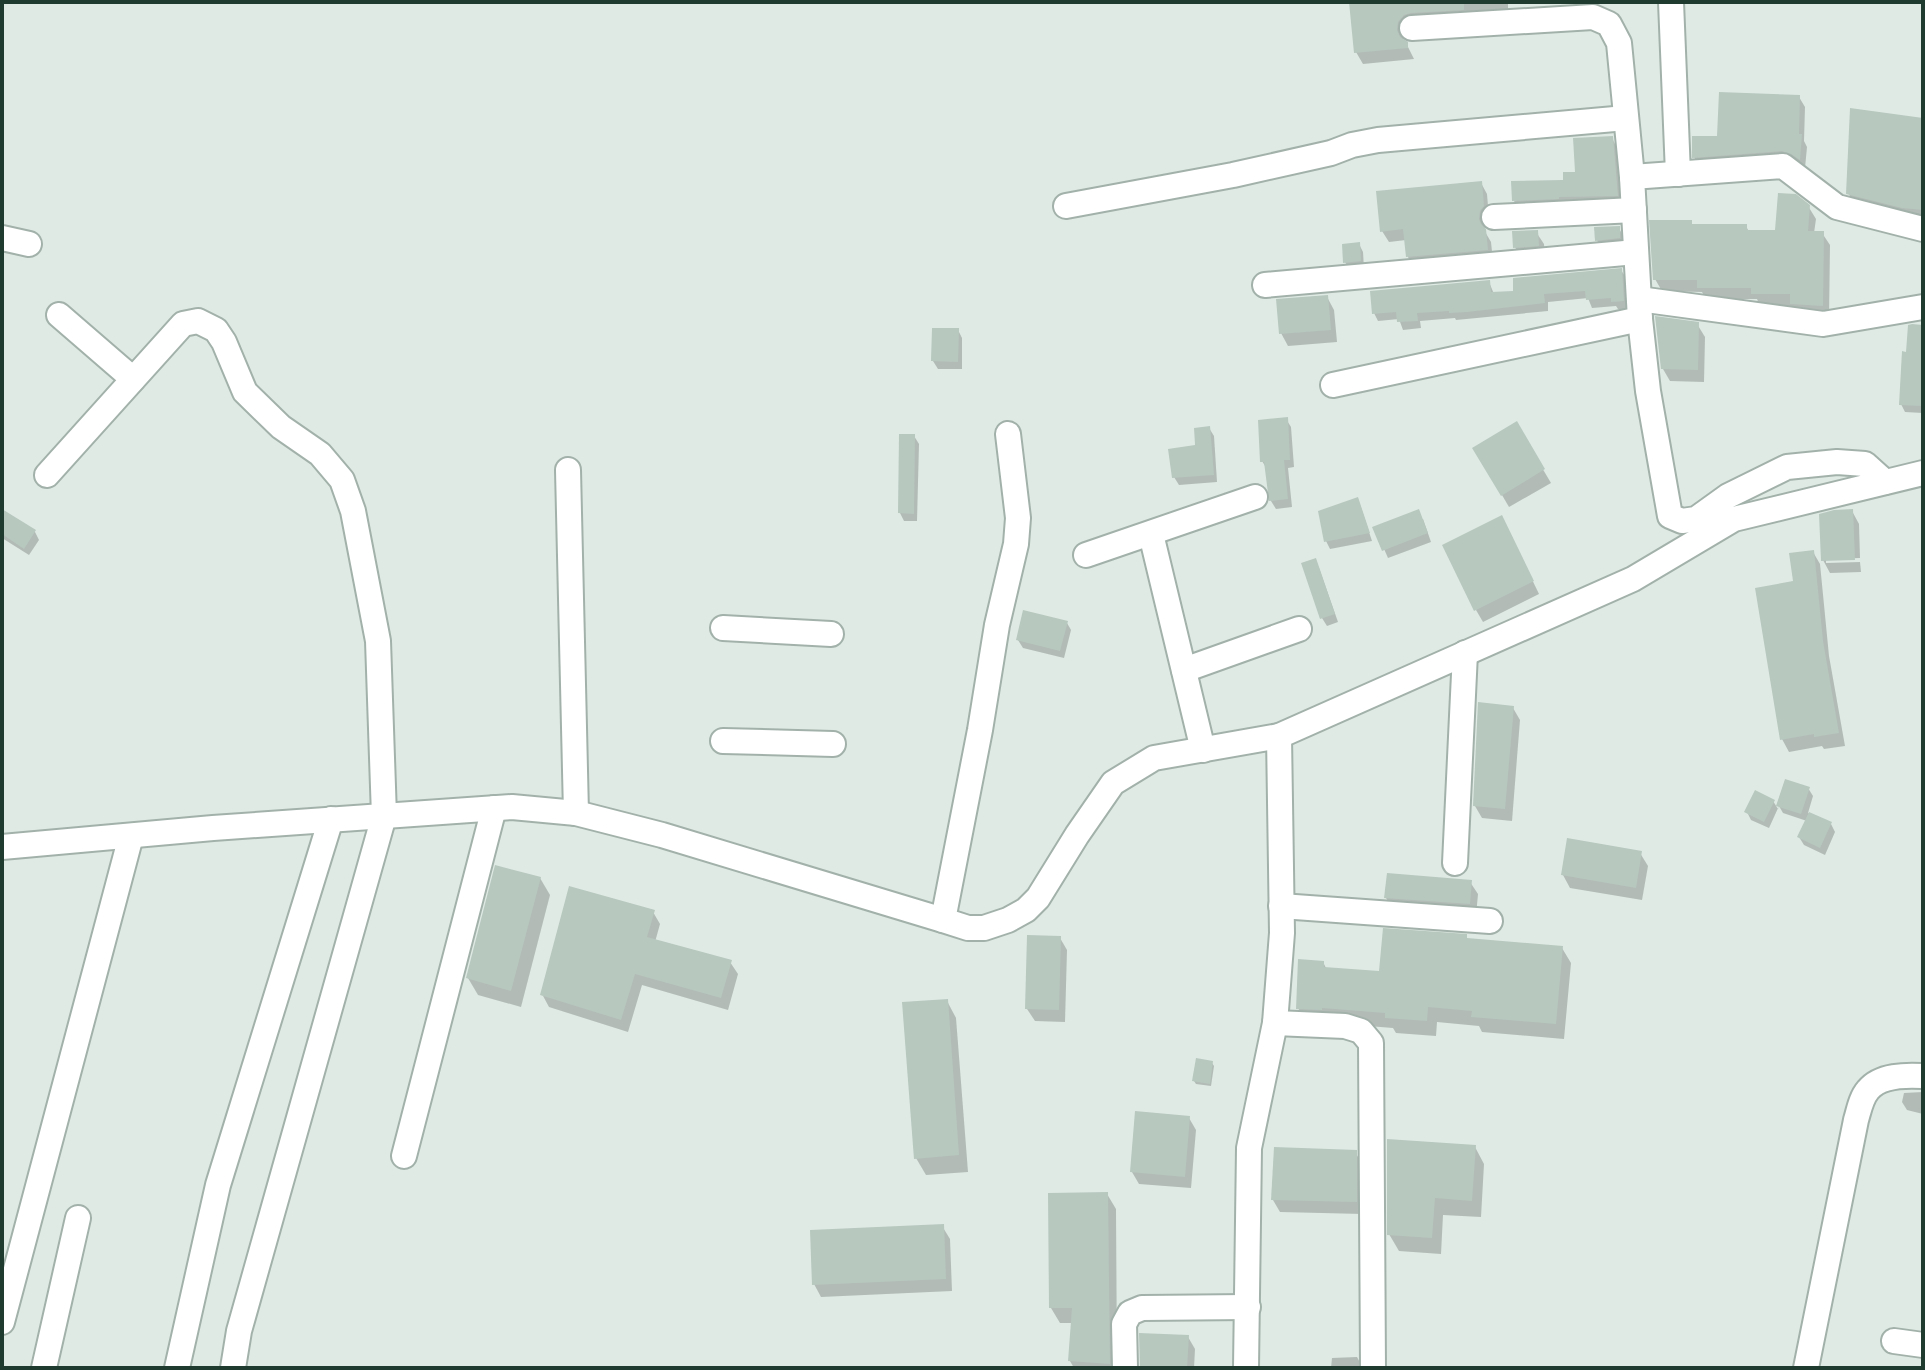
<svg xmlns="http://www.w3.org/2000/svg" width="1925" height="1370" font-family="Manrope,sans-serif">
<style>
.shadow{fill:#0003}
.building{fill:#b7c8bf}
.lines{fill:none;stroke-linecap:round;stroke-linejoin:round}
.minor-casing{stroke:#a2b2aa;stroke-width:28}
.minor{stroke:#fff;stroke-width:24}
</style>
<rect width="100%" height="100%" fill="#dfeae4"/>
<g class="shadow">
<polygon points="1351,2 1508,2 1508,16 1404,34 1403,41 1406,43 1414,59 1363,64 1356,52"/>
<polygon points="1799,97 1805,107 1804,141 1807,147 1805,168 1700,167 1694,157 1719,138"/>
<polygon points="1923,120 1923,223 1857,208 1848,193"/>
<polygon points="1612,138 1616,146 1621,203 1518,208 1514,201 1565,182 1577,174"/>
<polygon points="1481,183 1487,194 1489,218 1486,222 1484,230 1491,242 1493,261 1414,268 1408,257 1406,240 1389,242 1382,231"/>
<polygon points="1808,206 1816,219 1814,233 1822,233 1830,245 1829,318 1799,316 1793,306 1760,306 1757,299 1706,299 1702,292 1662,291 1655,279 1693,226 1746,226 1749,232 1777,232"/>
<polygon points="1619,228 1623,236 1624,246 1601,248 1597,240"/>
<polygon points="1536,232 1544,244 1545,258 1522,260 1515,247"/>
<polygon points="1359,244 1363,252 1364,269 1350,270 1345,262"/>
<polygon points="1621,270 1626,278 1627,309 1618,309 1616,306 1592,308 1588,298 1548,302 1548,311 1456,320 1455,318 1420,321 1421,328 1403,330 1399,319 1378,321 1374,313 1489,282 1494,294 1515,293"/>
<polygon points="1327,297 1334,310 1337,342 1288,346 1281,333"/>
<polygon points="1697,324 1705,337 1704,382 1670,381 1663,369"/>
<polygon points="1910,327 1923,328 1923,413 1905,412 1901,404"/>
<polygon points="958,330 962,338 962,369 938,369 933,361"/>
<polygon points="1286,419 1291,427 1294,467 1288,468 1292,507 1276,509 1271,501 1267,469 1262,461"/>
<polygon points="1516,424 1551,483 1509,507 1475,449"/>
<polygon points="1209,428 1214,436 1217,482 1179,485 1174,477"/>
<polygon points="914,436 919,444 917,521 904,521 900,513"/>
<polygon points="1361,508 1372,541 1330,549 1326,541"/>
<polygon points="2,511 35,532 39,540 29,555 2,538"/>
<polygon points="1852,511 1859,524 1860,558 1826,559 1826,563 1860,562 1861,572 1830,573 1823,560"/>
<polygon points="1423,519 1431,542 1388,558 1375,528"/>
<polygon points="1508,530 1539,594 1483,622 1476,610"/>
<polygon points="1813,552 1820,564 1829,656 1845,746 1824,749 1822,746 1789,752 1782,739 1795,583"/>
<polygon points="1319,568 1338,622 1327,626 1322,618"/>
<polygon points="1067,623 1071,630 1064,658 1023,648 1018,640"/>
<polygon points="1513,708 1520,720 1512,821 1482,818 1475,806"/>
<polygon points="1787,781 1808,788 1813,796 1808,813 1831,824 1835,832 1825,855 1804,845 1799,837 1807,821 1783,813 1779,806 1769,828 1751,820 1747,812 1773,801 1778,809"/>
<polygon points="1640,853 1648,866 1642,900 1570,888 1563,875"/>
<polygon points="540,878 550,895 521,1007 478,995 468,978"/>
<polygon points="1470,882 1478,894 1476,916 1394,910 1386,898"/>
<polygon points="653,912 660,924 655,942 730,962 738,974 728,1010 642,985 628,1032 549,1007 542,994"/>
<polygon points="1060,938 1067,950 1065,1022 1035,1021 1027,1009"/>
<polygon points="1468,940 1562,948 1571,963 1564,1039 1482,1032 1479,1026 1437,1022 1436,1036 1396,1033 1393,1028 1330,1023 1307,1024 1298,1008 1323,962 1327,970 1381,973"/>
<polygon points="947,1001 956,1018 968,1172 926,1175 916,1158"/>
<polygon points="1212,1063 1214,1066 1211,1086 1196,1084 1194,1081"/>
<polygon points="1923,1092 1923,1114 1907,1110 1902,1102 1904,1093"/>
<polygon points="1189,1118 1196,1130 1191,1188 1139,1184 1132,1172"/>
<polygon points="1475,1147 1484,1164 1481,1217 1443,1215 1441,1254 1399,1251 1389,1234"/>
<polygon points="1355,1152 1363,1165 1363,1214 1280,1212 1273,1200"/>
<polygon points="1107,1194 1116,1209 1117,1368 1074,1368 1070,1361 1073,1323 1060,1323 1051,1308"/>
<polygon points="942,1226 950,1239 952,1291 821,1297 814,1284"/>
<polygon points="1188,1337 1195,1349 1194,1368 1142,1368"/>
<polygon points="1357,1357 1363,1368 1331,1368 1332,1358"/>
</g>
<g class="building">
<polygon points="1349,2 1464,2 1464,10 1411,13 1404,15 1398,22 1397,30 1400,37 1408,42 1408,48 1354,53"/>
<polygon points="1719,92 1800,95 1799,134 1802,134 1800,160 1791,154 1782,151 1692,158 1692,136 1717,136"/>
<polygon points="1850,108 1923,118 1923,210 1902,208 1846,194"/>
<polygon points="1613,136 1618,196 1559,197 1559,199 1512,201 1511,181 1563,180 1563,172 1575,172 1573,138"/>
<polygon points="1482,181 1484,206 1480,211 1479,219 1481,224 1486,229 1488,250 1406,257 1403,229 1380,232 1376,191"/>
<polygon points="1778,193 1796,194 1810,205 1808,231 1824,231 1823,306 1790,304 1790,294 1751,294 1751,288 1697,288 1697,280 1653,280 1649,220 1692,220 1692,224 1747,224 1747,230 1775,230"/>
<polygon points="1620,226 1620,238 1595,241 1594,227"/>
<polygon points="1538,230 1539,246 1513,248 1512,231"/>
<polygon points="1360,242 1361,261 1343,263 1342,244"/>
<polygon points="1622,268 1624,301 1611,302 1611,298 1586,300 1585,291 1544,294 1545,303 1467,312 1449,313 1449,311 1417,313 1418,321 1397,322 1396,312 1372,314 1370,291 1490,280 1491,292 1513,291 1513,278"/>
<polygon points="1328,295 1331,330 1279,334 1276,299"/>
<polygon points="1655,316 1699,322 1698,370 1661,369"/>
<polygon points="1912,324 1923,325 1922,406 1899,405 1902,351 1906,352 1908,325"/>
<polygon points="932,328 959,328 958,362 931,361"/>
<polygon points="1288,417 1290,460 1284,460 1288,499 1269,501 1264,462 1260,462 1258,420"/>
<polygon points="1517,421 1545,469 1501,496 1472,448"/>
<polygon points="1210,426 1214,475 1172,478 1168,449 1195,445 1194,428"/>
<polygon points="899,434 915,434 914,514 898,513"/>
<polygon points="1358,497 1370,533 1324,542 1318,511"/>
<polygon points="2,509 36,530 24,549 2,534"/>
<polygon points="1419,509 1428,533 1382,551 1372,527"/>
<polygon points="1853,509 1855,560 1821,561 1819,514 1834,510"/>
<polygon points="1502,515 1534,581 1474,611 1442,545"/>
<polygon points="1814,550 1823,641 1839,733 1814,737 1814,734 1780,740 1755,588 1793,581 1789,553"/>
<polygon points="1316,558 1335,614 1320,619 1301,563"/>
<polygon points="1023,610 1068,621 1060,651 1016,640"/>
<polygon points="1478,702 1514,706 1505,809 1473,806"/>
<polygon points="1785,779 1810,787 1801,814 1776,806"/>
<polygon points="1755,790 1775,800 1764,822 1744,812"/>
<polygon points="1809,812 1832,822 1820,848 1797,837"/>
<polygon points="1567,838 1642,851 1636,888 1561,875"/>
<polygon points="495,865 541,877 511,991 466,978"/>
<polygon points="1387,873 1472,880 1470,904 1384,898"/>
<polygon points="569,886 655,910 647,937 732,960 721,998 635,974 621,1020 540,995"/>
<polygon points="1383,928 1467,934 1467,938 1563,946 1556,1024 1471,1017 1472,1011 1428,1007 1427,1021 1385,1018 1385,1013 1322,1008 1322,1010 1296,1009 1298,959 1324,961 1324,967 1379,971"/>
<polygon points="1027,935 1061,936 1059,1010 1025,1009"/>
<polygon points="948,999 959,1155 914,1159 902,1002"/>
<polygon points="1196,1058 1213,1061 1210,1084 1192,1081"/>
<polygon points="1135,1111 1190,1116 1185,1177 1130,1172"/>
<polygon points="1387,1139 1476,1145 1472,1201 1435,1198 1432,1238 1387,1235"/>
<polygon points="1274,1147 1357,1150 1357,1202 1271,1200"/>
<polygon points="1108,1192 1110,1364 1068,1361 1072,1308 1049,1308 1048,1193"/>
<polygon points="944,1224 946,1279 812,1285 810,1230"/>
<polygon points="1139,1333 1189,1335 1187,1368 1140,1368"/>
</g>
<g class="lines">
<g class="minor-casing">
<g id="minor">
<polyline points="1671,2 1678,174"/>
<polyline points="1412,28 1593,17 1609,24 1619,43 1632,177"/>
<polyline points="1066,206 1233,175 1331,153 1352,145 1378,140 1626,118"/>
<polyline points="1494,217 1634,210"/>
<polyline points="2,238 29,244"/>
<polyline points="1265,285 1636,252"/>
<polyline points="1639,299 1823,324 1923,307"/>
<polyline points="59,315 133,379"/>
<polyline points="1640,319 1648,391 1670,516 1682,521 1696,519 1728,496 1787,467 1837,462 1865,464 1885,482"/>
<polyline points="1333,385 1640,319 1632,177 1783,166 1837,207 1923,229"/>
<polyline points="568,470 576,813"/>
<polyline points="47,475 183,324 198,321 216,330 224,342 245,392 281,427 320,454 342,480 353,511 378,641 384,816 239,1331 233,1368"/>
<polyline points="1151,534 1203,750"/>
<polyline points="1086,555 1255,497"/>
<polyline points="723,628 831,634"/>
<polyline points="1184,670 1299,629"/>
<polyline points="723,741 833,744"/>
<polyline points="2,847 213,828 512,807 576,813 662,835 943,920 968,928 984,928 1008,920 1026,910 1038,898 1077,835 1113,783 1154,758 1279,736"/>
<polyline points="1455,863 1465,653"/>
<polyline points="1281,906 1490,921"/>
<polyline points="943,920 980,730 997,625 1016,544 1018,518 1008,434"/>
<polyline points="1275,1023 1345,1026 1361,1031 1371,1043 1373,1368"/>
<polyline points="404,1156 494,808"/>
<polyline points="2,1322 131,836"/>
<polyline points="1894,1341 1923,1345"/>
<polyline points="44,1368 78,1218"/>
<polyline points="177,1368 218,1185 331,819"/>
<polyline points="1125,1368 1124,1324 1130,1313 1142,1308 1248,1307"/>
<polyline points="1246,1368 1249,1148 1275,1023 1282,933 1279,736 1633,579 1734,519 1923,473"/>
<path d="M1806,1368L1856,1120C1859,1110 1861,1098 1868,1090C1880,1075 1906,1075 1923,1076"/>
</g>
</g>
<use href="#minor" class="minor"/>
</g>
<rect width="1925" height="1370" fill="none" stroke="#1f3b30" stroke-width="8"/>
</svg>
